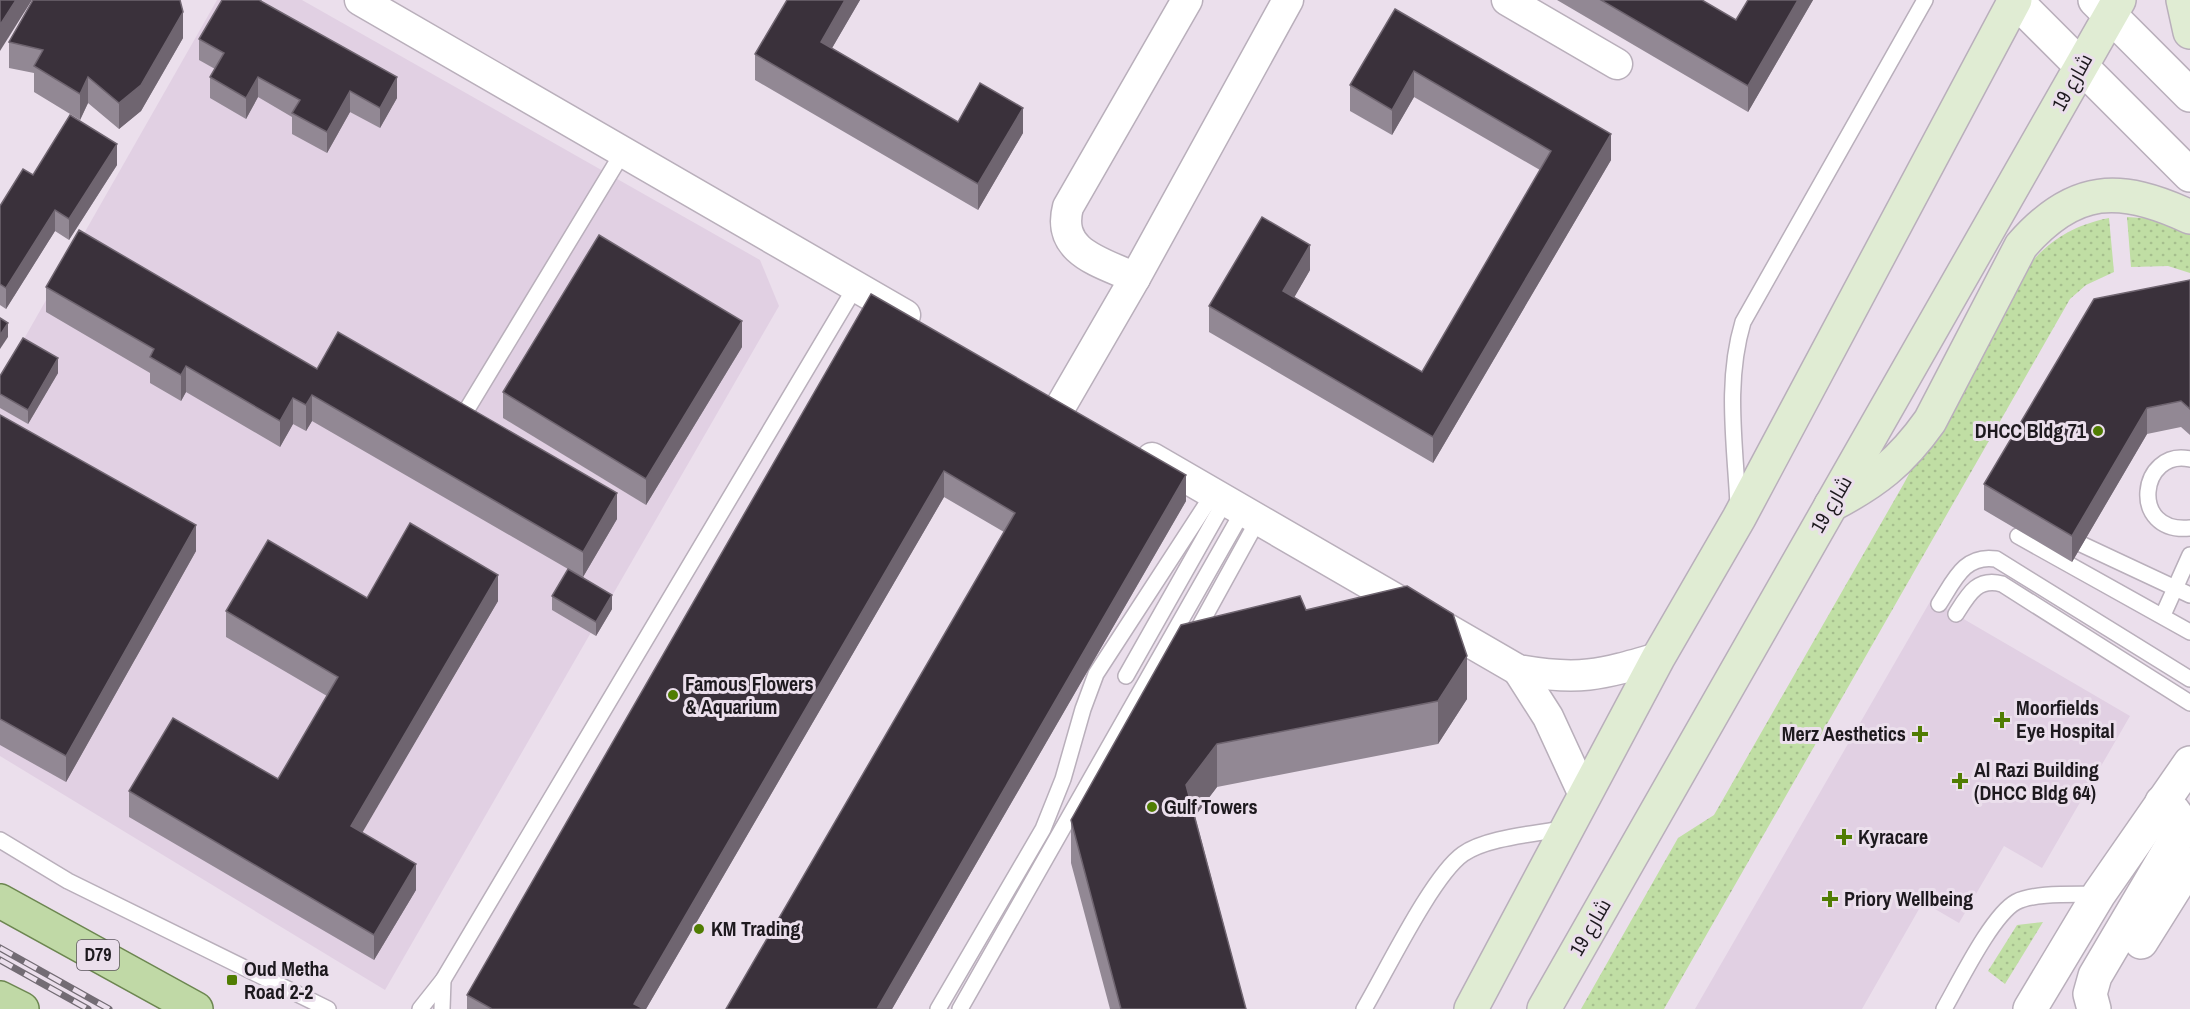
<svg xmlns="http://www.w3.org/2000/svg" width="2190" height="1009" font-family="'Archivo Narrow',Cairo,sans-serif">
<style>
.built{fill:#e1d0e3}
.grass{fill:url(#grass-dots)}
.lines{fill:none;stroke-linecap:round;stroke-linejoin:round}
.service-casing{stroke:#b9afbb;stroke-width:18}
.minor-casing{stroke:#b9afbb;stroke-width:33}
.tertiary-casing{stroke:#b9afbb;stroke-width:36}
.secondary-casing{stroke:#b9afbb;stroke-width:36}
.primary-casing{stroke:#6c8650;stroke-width:36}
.service{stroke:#fff;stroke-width:15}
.minor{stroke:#fff;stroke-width:30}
.tertiary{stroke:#fff;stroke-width:33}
.secondary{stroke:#e0ecd3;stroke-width:33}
.primary{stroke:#c0d9a6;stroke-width:33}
.rail-casing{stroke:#736c74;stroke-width:7}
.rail{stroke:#ebdfec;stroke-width:4.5;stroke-dasharray:14;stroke-linecap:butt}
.wall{fill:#928894}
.shaded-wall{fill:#6f6570}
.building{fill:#3a313b;stroke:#6f6570;stroke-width:1.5}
.poi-dot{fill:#507d02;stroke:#ebdfec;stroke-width:2}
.labels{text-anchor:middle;stroke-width:6;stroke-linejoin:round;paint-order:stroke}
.shield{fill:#ebdfec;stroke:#5b545c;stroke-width:1.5}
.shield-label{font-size:18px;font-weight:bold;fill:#1d191e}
.street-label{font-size:20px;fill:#1d191e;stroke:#ebdfec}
.poi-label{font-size:20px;font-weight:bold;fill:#1d191e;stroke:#ebdfec;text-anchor:start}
</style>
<defs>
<pattern id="grass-dots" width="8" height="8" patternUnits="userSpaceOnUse" patternTransform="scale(1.5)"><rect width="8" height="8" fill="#c0dea4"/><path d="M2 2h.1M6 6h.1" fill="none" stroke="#a5be8d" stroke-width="1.8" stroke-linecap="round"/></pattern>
</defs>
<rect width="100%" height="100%" fill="#ebdfec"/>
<g class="built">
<polygon points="217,0 302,0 760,260 779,306 385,990 0,756 0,381"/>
<polygon points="1931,600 2130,716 2042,868 2004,846 1959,923 1923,902 1862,1009 1695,1009"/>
</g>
<g class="grass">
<polygon points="2127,217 2157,219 2190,230 2190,273 2168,266 2131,267"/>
<path d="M2109,218L2114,272L2086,285L2070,299L1664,1009H1581L1678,838L1714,815L1903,485L2010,287C2040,250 2060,228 2109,218Z"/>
<polygon points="2043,922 2005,984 1988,971 2017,925"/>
</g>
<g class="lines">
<g class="service-casing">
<g id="service">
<polyline points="469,406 623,152"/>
<path d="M2190,459C2140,448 2128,534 2190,528"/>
<path d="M1738,505C1735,443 1725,382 1743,322L1925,0"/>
<polyline points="2018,536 2190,632"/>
<polyline points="2081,544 2190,595"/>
<path d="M1939,604C1954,581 1964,554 1996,559L2190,679"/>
<path d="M1956,614C1968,595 1977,577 2002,584L2190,703"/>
<polyline points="2163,615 2190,555"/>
<polyline points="1193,638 1258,520"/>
<polyline points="1126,676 1225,501"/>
<polyline points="0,840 68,881 328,1009"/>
<polyline points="420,1009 443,980 856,286"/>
<polyline points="442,1009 443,980"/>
<polyline points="938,1009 1043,829 1063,779 1083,709 1096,674 1213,494"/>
<polyline points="960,1009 1243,511"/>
<path d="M1364,1009C1386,972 1432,876 1463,854C1487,837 1537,834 1566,828"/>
<path d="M1944,1009C1959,983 1992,915 2016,902C2035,892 2078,895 2099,894"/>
</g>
</g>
<g class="minor-casing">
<g id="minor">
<polyline points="360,0 905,315"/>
<polyline points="1507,0 1617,64"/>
<path d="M1135,278C1102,262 1056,253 1068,207L1187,0"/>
<polyline points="1062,404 1135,278 1288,0"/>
<path d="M1152,458L1518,670C1578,681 1600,675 1658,658"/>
<polyline points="1518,670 1548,717 1584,795"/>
</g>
</g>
<g class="tertiary-casing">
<g id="tertiary">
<polyline points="2015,0 2190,175"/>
<polyline points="2095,0 2190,95"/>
<polyline points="2141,942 2190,864"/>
<polyline points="2030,1009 2099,894 2190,763"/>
<path d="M2094,1009L2090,994L2095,976L2180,832C2179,816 2175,810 2162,802"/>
</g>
</g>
<g class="secondary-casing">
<g id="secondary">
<polyline points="2183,0 2190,32"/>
<path d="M1831,505C1875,482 1901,462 1930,421L2021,246C2074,185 2120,184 2190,217"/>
<polyline points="1471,1009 1658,658 1739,518 2015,0"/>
<polyline points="1544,1009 2119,0"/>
</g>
</g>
<g class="primary-casing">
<g id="primary">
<polyline points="0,901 196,1009"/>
<polyline points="0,998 22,1009"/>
</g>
</g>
<use href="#service" class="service"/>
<use href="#minor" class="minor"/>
<use href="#tertiary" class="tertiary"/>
<use href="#secondary" class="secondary"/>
<use href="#primary" class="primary"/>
<g class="rail-casing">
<g id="rail">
<polyline points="0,948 109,1009"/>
<polyline points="0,960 88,1009"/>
</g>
</g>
<use href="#rail" class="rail"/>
</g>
<g class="wall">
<polygon points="262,0 262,2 397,98 380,128 350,112 327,153 292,134 292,117 258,97 246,119 210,98 210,77 215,69 199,60 199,39"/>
<polygon points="787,0 860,0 832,48 958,122 1023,133 978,210 755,80 755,54"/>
<polygon points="1557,0 1702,0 1736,20 1748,0 1813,0 1748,112"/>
<polygon points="1395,9 1611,160 1433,463 1209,332 1209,306 1310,270 1294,297 1422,372 1540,170 1414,97 1392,135 1350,111 1350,85"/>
<polygon points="183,38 141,111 119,129 88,103 80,120 34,92 34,73 9,68 9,42"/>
<polygon points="117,165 69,240 55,231 6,309 0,305 0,206 33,175"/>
<polygon points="2190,280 2190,435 2181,427 2147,434 2072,562 1984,510 1984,484"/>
<polygon points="46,287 317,369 617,519 583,577 612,609 596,636 552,610 552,596 568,569 312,421 306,431 293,424 280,447 186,392 181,401 150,383 150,373 46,312"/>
<polygon points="871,294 1186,501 892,1009 726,1009 1004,532 944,497 646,1009 467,1009 467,995"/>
<polygon points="742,347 646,505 503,418 503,392"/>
<polygon points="58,373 28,424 0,408 0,376"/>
<polygon points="0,415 196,551 66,782 0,745"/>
<polygon points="367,598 498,601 362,832 416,890 374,960 129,817 129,791 278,779 327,696 226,637 226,611"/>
<polygon points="1306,610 1467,699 1438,744 1217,787 1195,816 1246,1009 1110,1009 1071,863 1071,820"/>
</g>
<g class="shaded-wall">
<polygon points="16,0 32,0 0,51 0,25"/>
<polygon points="845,0 860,0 821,67 821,42"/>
<polygon points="1798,0 1813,0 1748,112 1748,86"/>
<polygon points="183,12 183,38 141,111 119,129 119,103"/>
<polygon points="1414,71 1414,97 1392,135 1392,110"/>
<polygon points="88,77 88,103 80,120 80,94"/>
<polygon points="258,77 258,97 246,119 246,98"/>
<polygon points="397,77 397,98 380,128 380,108"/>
<polygon points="350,91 350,112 327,153 327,132"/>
<polygon points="1023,108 1023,133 978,210 978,184"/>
<polygon points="1611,134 1611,160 1433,463 1433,437"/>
<polygon points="117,144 117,165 69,240 69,219"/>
<polygon points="55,210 55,231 6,309 6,288"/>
<polygon points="1310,245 1310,270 1283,317 1283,291"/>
<polygon points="742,321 742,347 646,505 646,479"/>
<polygon points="8,323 8,337 0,349 0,335"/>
<polygon points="58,358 58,373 28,424 28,410"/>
<polygon points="186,366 186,392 181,401 181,375"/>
<polygon points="312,395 312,421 306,431 306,405"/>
<polygon points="293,398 293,424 280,447 280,421"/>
<polygon points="2147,408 2147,434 2072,562 2072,536"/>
<polygon points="944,471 944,497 646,1009 634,1009 634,1004"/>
<polygon points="1186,475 1186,501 892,1009 877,1009"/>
<polygon points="617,493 617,519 583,577 583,552"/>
<polygon points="196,525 196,551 66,782 66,756"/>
<polygon points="498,575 498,601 351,852 351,826"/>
<polygon points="612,595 612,609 596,636 596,622"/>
<polygon points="1467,656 1467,699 1438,744 1438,701"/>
<polygon points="1217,744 1217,787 1186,828 1186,785"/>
<polygon points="416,864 416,890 374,960 374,935"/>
</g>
<g class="building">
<polygon points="0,0 16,0 0,25"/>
<polygon points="33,0 180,0 183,12 141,85 119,103 88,77 80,94 34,66 43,50 9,42"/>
<polygon points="222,0 259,0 397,77 380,108 350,91 327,132 292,113 300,100 258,77 246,98 210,77 224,53 199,39"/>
<polygon points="787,0 845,0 821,42 958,122 980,83 1023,108 978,184 755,54"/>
<polygon points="1601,0 1702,0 1736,20 1748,0 1798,0 1748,86"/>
<polygon points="1395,9 1611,134 1433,437 1209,306 1262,217 1310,245 1283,291 1422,372 1551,151 1414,71 1392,110 1350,85"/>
<polygon points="70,115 117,144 69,219 55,210 6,288 0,284 0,206 23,169 33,175"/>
<polygon points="79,230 317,369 338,332 617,493 583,552 312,395 306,405 293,398 280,421 186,366 181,375 150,357 154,349 46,287"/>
<polygon points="599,235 742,321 646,479 503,392"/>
<polygon points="2190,280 2190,409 2181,401 2147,408 2072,536 1984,484 2094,299"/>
<polygon points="871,294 1186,475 877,1009 726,1009 1015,513 944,471 634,1004 644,1009 492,1009 467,995"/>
<polygon points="0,318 8,323 0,335"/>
<polygon points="23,338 58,358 28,410 0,394 0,376"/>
<polygon points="0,415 196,525 66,756 0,719"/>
<polygon points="410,523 498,575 351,826 416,864 374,935 129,791 173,718 278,779 338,677 226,611 268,540 367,598"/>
<polygon points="568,569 612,595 596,622 552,596"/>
<polygon points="1407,586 1453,614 1467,656 1438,701 1217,744 1186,785 1246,1009 1121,1009 1071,820 1181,625 1300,596 1306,610"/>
</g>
<g class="poi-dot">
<circle cx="2098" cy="431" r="6"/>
<circle cx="673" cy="695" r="6"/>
<path d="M1999 711h6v6h6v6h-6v6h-6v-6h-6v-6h6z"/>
<path d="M1917 725h6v6h6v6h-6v6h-6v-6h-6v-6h6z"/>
<path d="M1957 772h6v6h6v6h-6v6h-6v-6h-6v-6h6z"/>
<circle cx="1152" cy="807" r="6"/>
<path d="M1841 828h6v6h6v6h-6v6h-6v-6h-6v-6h6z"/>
<path d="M1827 890h6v6h6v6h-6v6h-6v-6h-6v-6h6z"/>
<circle cx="699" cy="929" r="6"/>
<rect x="226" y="974" width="12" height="12" rx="3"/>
</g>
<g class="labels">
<rect class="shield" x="77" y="940" width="42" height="30" rx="4.5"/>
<g class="shield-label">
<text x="98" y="961">D79</text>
</g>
<g class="street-label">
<text transform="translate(2072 82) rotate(-61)" y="7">شارع 19</text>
<text transform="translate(1831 504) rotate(-60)" y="7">شارع 19</text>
<text transform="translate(1590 927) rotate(-60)" y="7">شارع 19</text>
</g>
<g class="poi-label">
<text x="2086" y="438" text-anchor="end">DHCC Bldg 71</text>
<text x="685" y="691">Famous Flowers<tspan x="685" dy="23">&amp; Aquarium</tspan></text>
<text x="2016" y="715">Moorfields<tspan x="2016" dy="23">Eye Hospital</tspan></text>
<text x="1906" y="741" text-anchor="end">Merz Aesthetics</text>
<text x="1974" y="777">Al Razi Building<tspan x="1974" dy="23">(DHCC Bldg 64)</tspan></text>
<text x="1164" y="814">Gulf Towers</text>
<text x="1858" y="844">Kyracare</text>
<text x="1844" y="906">Priory Wellbeing</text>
<text x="711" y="936">KM Trading</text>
<text x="244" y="976">Oud Metha<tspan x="244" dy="23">Road 2-2</tspan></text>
</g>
</g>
</svg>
